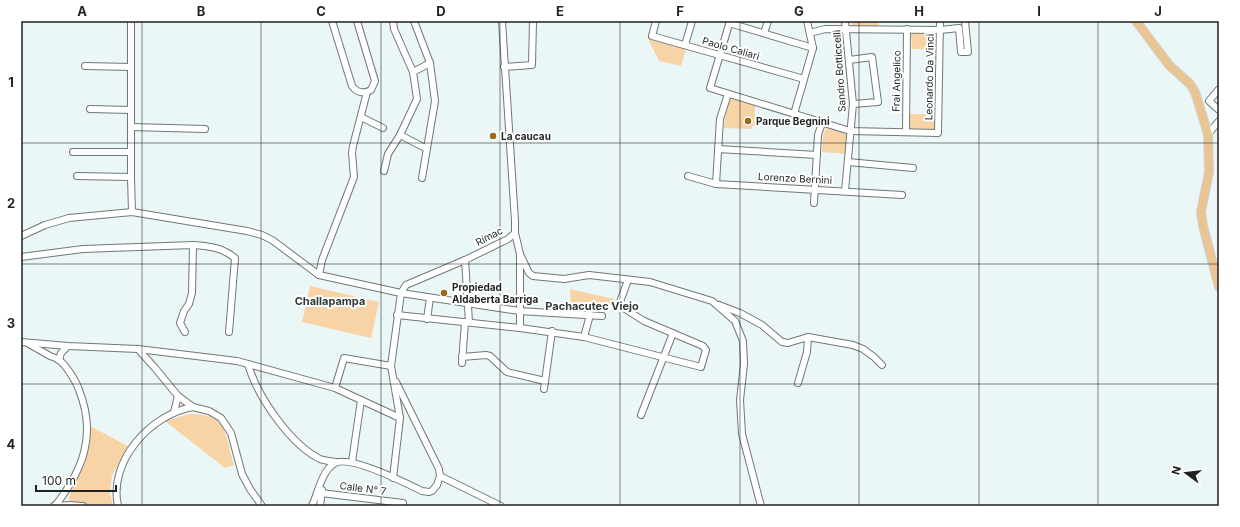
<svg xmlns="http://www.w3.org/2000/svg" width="1240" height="527" font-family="Inter,sans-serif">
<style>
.green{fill:#f8d3a5}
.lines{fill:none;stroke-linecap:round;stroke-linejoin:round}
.minor-casing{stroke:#6f7879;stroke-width:8}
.major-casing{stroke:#d2d3d3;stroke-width:10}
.minor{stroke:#fff;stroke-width:6}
.major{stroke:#e9c594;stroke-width:8}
.grid{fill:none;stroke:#1e2223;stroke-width:1;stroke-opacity:0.55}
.poi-dot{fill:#9a691c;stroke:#fff;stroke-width:1.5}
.labels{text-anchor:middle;stroke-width:4;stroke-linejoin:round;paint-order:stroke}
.street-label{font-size:10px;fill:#1e2223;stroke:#fff}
.poi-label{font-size:10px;font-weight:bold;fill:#1e2223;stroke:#fff;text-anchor:start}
.neighbourhood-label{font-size:11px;font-weight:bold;fill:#323a3b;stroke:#fff}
.neatline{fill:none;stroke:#1e2223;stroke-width:1.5}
.grid-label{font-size:13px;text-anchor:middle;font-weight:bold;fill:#1e2223}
</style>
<rect width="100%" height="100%" fill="#ebf6f7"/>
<g class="green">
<polygon points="851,21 878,21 879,26 852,26"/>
<polygon points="911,32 937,32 937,49 912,49"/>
<polygon points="648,36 686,49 681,66 659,61 649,41"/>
<polygon points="730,98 755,105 755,126 752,126 751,129 724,128 725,119"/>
<polygon points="910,114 935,114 935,131 909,130"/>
<polygon points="826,128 848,134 847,154 822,152 823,136"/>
<polygon points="310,286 379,302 371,338 302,322"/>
<polygon points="570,289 614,299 614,305 606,302 602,310 571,306"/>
<path d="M189,414C230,413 224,436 234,465L225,468L165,421Z"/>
<path d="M90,426L128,446L112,475L110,493L113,506C100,506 78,507 68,499L86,458Z"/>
</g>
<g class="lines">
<g class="minor-casing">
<g id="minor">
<polyline points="131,21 131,177 132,212"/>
<path d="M332,21L352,86C357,93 364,94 371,90L375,81L357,21"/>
<polyline points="414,21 430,63 435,101 422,178"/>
<polyline points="656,21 652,36 804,79"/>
<polyline points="730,21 710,88 850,131 938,133 940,21"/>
<polyline points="845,21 853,104 845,191"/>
<polyline points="729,23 813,48"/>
<polyline points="764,33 768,21"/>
<polyline points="810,33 825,29 940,30 959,28 961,52 968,52 965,21"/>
<polyline points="685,45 692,21"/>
<polyline points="849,60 872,57 878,102 853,104"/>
<polyline points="85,66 131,67"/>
<polyline points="504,67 532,65 533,21"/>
<polyline points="413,72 430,63"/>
<polyline points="1219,89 1209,101 1219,110"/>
<polyline points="90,109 131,110"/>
<polyline points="794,114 813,48 807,21"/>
<polyline points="361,117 383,128"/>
<polyline points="131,127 205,129"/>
<polyline points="906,132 907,29"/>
<polyline points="1208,134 1219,121"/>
<polyline points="400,135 427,149"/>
<polyline points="718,149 817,155"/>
<polyline points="73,152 131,152"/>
<polyline points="848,162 913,168"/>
<polyline points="384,171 388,154 400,135 417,99 413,72 394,29 393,21"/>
<polyline points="77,176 131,177"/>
<polyline points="688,176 716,184 902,195"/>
<polyline points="716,184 720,119 728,94"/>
<polyline points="814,203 818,135 822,123"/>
<polyline points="515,233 520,254 520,328"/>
<polyline points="21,236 45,225 69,218 132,212 247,231 262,235 272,240 319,275 401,293 519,311 602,316"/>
<polyline points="520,254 529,273 533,276 564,279 589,275 650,282 712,301 735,321 743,341 744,364 740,400 742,434 761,506"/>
<path d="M21,257L83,249L193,245C210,246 223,248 235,258L229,332"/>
<polyline points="465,260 469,322"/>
<polyline points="319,275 322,260 354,177 352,153 353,146 367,92"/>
<polyline points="719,305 740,313 762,325 782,342 788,343 808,337 853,345 863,349 874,357 882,365"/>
<polyline points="397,315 520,328 584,337 701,367 706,350 703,346 644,321 622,307 620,302 628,280"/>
<polyline points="427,319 430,298"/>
<polyline points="185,332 180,323 184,311 189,304 192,293 193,245"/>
<polyline points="584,337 590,315"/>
<polyline points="21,342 68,346 138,349 237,361 335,388 400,418"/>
<path d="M29,344C36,348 43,352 50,356C53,357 56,358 59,360C66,365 76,381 79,390C97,435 83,470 55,506"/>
<polyline points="138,349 155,368 178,396 193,407 209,411 221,418 231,433 242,474 250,489 262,506"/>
<polyline points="462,357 486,355 490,356 507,372 545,381"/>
<polyline points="59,360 61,353 68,346"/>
<polyline points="462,363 465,322"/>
<path d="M248,364C257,396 290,444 320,459C325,461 331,461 336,462"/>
<polyline points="798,383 807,352 808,337"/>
<polyline points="335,388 344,358 391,366"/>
<polyline points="544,389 552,331"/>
<polyline points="174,412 178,396"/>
<polyline points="641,415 673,333"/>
<polyline points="352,462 361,400"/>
<polyline points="440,476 501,506"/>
<polyline points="393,478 400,418 391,366 401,293 406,285 465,260 508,239 515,233 515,221 502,21"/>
<polyline points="321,493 403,503 402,506"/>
<polyline points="54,506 69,505 83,506"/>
<path d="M118,506C108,461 151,414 193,407"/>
<path d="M312,506C318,493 322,470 335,463C350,455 406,483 422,491L429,492L432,491L437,485L440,476L439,469L396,382"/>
<polyline points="320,506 322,490"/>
</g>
</g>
<g class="major-casing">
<polyline id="major" points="1136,21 1169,65 1190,84 1195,92 1208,134 1209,172 1201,212 1203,226 1219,287"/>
</g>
<use href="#minor" class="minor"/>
<use href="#major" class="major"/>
</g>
<path class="grid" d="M142,21V506M261,21V506M381,21V506M500,21V506M620,21V506M740,21V506M859,21V506M979,21V506M1098,21V506M21,143H1219M21,264H1219M21,384H1219"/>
<g class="poi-dot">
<circle cx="748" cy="121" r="4"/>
<circle cx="493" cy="136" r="4"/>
<circle cx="444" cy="293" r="4"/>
</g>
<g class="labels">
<g class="street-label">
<text transform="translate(731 48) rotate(16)" y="4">Paolo Caliari</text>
<text transform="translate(839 71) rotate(-94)" y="4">Sandro Botticcelli</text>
<text transform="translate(929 77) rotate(-89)" y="4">Leonardo Da Vinci</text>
<text transform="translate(896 81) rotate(-89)" y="4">Frai Angelico</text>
<text transform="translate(795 178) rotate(3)" y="4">Lorenzo Bernini</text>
<text transform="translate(489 236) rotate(-27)" y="4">Rímac</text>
<text transform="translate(363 488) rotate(7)" y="4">Calle N° 7</text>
</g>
<g class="poi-label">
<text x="756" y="125">Parque Begnini</text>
<text x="501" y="140">La caucau</text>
<text x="452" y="291">Propiedad<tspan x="452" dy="12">Aldaberta Barriga</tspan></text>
</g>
<g class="neighbourhood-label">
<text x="330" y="305">Challapampa</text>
<text x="592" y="310">Pachacutec Viejo</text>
</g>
</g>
<rect width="1240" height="527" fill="none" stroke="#ffffff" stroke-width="44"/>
<g transform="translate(1186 473) rotate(285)" stroke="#ffffff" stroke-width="3" paint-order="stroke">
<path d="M0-3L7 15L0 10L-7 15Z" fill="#1e2223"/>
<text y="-6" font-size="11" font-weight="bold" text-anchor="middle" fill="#1e2223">N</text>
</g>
<path d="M36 485v6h80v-6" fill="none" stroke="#1e2223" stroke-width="2"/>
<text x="42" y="485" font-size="12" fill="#1e2223" stroke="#ffffff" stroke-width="3" paint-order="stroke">100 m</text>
<rect x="22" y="22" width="1196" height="483" class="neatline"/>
<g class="grid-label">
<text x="82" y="16">A</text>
<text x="201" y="16">B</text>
<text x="321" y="16">C</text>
<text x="441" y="16">D</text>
<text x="560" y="16">E</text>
<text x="680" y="16">F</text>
<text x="799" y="16">G</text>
<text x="919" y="16">H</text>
<text x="1039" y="16">I</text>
<text x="1158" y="16">J</text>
<text x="11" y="87">1</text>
<text x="11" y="208">2</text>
<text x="11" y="328">3</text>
<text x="11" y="449">4</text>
</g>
</svg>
